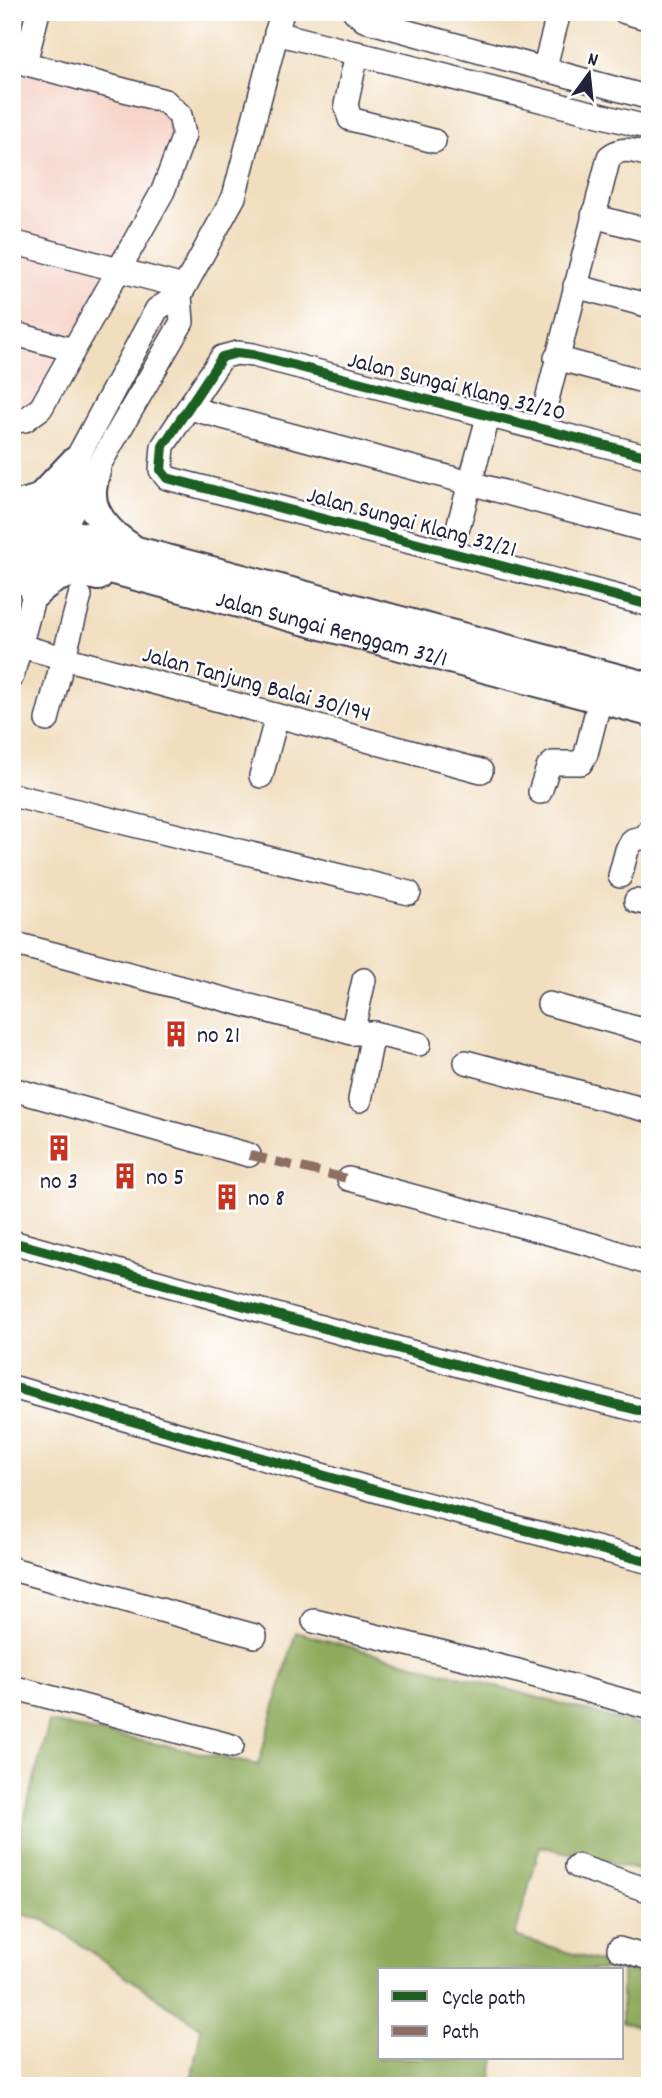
<svg xmlns="http://www.w3.org/2000/svg" width="662" height="2098" font-family="Dekko,sans-serif">
<style>
.built{fill:#f6d1c5}
.forest{fill:#8eaa5c;stroke:#58664c;stroke-width:2}
.lines{fill:none;stroke-linecap:round;stroke-linejoin:round}
.minor-casing{stroke:#413e4f;stroke-width:26}
.major-casing{stroke:#413e4f;stroke-width:32}
.minor{stroke:#fff;stroke-width:23}
.major{stroke:#fff;stroke-width:28}
.quiet{stroke:#8d6e63;stroke-width:9;stroke-dasharray:18 9;stroke-linecap:butt}
.cycleway-casing{stroke:#fff;stroke-width:15}
.cycleway{stroke:#1b5e20;stroke-width:10}
.labels{text-anchor:middle;stroke-width:5;stroke-linejoin:round;paint-order:stroke}
.street-label{font-size:24px;fill:#22223b;stroke:#fff}
.poi-label{font-size:24px;fill:#22223b;stroke:#fff;text-anchor:start}
</style>
<rect width="100%" height="100%" fill="#fff"/>
<filter id="ink" filterUnits="userSpaceOnUse"><feTurbulence type="fractalNoise" baseFrequency=".0143" numOctaves="2"/><feDisplacementMap in="SourceGraphic" scale="14" xChannelSelector="R" yChannelSelector="G"/><feConvolveMatrix kernelMatrix="1 2 1 2 8 2 1 2 1" color-interpolation-filters="sRGB"/></filter>
<filter id="wash" filterUnits="userSpaceOnUse"><feTurbulence type="fractalNoise" baseFrequency=".00686" numOctaves="4" result="noise"/><feDisplacementMap in="SourceGraphic" scale="28" xChannelSelector="R" yChannelSelector="G"/><feGaussianBlur stdDeviation="1.57" result="paint"/><feColorMatrix in="noise" values="0 0 0 0 0 0 0 0 0 0 0 0 0 0 0 0 0 1.4 0 .05"/><feComposite in="paint" operator="in"/></filter>
<g filter="url(#wash)">
<rect width="100%" height="100%" fill="#f1debf"/>
<polygon class="built" points="12,66 159,106 178,134 160,184 39,402 12,415"/>
<polygon class="forest" points="296,1632 650,1728 650,1873 540,1846 515,1936 650,1977 650,2030 622,2022 622,1970 380,1970 380,2058 495,2058 491,2086 190,2086 201,2028 46,1921 12,1911 12,1841 18,1842 49,1722 258,1765"/>
</g>
<g filter="url(#ink)">
<g class="lines">
<g class="minor-casing">
<g id="minor">
<polyline points="355,12 364,20 650,98"/>
<polyline points="625,12 650,19"/>
<polyline points="276,33 650,128"/>
<polyline points="357,53 346,105 350,119 434,141"/>
<polyline points="12,60 165,101 180,115 184,135 163,191 41,408 25,420 12,421"/>
<polyline points="25,63 38,12"/>
<polyline points="544,70 559,12"/>
<polyline points="593,216 650,231"/>
<polyline points="12,242 184,287"/>
<polyline points="575,286 650,306"/>
<polyline points="12,333 73,350"/>
<polyline points="556,358 650,383"/>
<polyline points="189,408 650,531"/>
<path d="M540,427L609,157C623,146 633,151 650,155"/>
<polyline points="650,457 253,355 237,353 222,357 163,446 161,470 167,478 646,604 650,603"/>
<polyline points="52,528 69,517 182,322 180,295"/>
<polyline points="451,553 489,414"/>
<polyline points="20,646 481,771"/>
<polyline points="12,676 52,528 50,513 55,499 157,309 180,295 234,197 282,12"/>
<polyline points="47,720 80,596"/>
<polyline points="261,776 277,716"/>
<polyline points="540,792 548,768 553,763 581,763 586,754 600,699"/>
<polyline points="12,795 409,893"/>
<polyline points="620,876 627,850 633,840 645,837 650,830"/>
<polyline points="636,901 650,904"/>
<polyline points="12,943 352,1033 373,1033 419,1044"/>
<polyline points="549,1004 650,1032"/>
<polyline points="352,1033 364,980"/>
<polyline points="466,1062 650,1111"/>
<polyline points="12,1089 249,1155"/>
<polyline points="360,1100 373,1033"/>
<polyline points="349,1179 600,1247 650,1264"/>
<polyline points="12,1242 473,1369 650,1413"/>
<polyline points="12,1387 406,1499 650,1562"/>
<polyline points="12,1569 255,1636"/>
<polyline points="314,1621 518,1671 650,1708"/>
<polyline points="12,1687 232,1746"/>
<polyline points="577,1866 650,1891"/>
<polyline points="619,1949 650,1958"/>
</g>
</g>
<g class="major-casing">
<g id="major">
<path d="M96,471C94,478 92,486 92,493C91,516 113,536 130,547"/>
<polyline points="12,507 39,499 74,462"/>
<polyline points="12,518 650,687"/>
<path id="s1" d="M12,543L650,712"/>
<path d="M12,553L36,593C55,574 72,569 98,576"/>
</g>
</g>
<use href="#minor" class="minor"/>
<use href="#major" class="major"/>
<polyline class="quiet" points="249,1155 349,1179"/>
<g class="cycleway-casing">
<g id="cycleway">
<polyline points="650,457 253,355 237,353 222,357 163,446 161,470 167,478 646,604 650,603"/>
<polyline points="12,1242 473,1369 650,1413"/>
<polyline points="12,1387 406,1499 650,1562"/>
</g>
</g>
<use href="#cycleway" class="cycleway"/>
</g>
</g>
<defs>
<g id="building-bare" transform="scale(2.1)"><path d="M-4-6H4V6H1V3H-1V6H-4ZM-2.5-4.3h1.7v1.8h-1.7ZM.8-4.3h1.7v1.8H.8ZM-2.5-1h1.7V.8h-1.7ZM.8-1h1.7V.8H.8Z" fill="#c8321e" stroke="#fff" stroke-width="2.5" paint-order="stroke"/></g>
</defs>
<g fill-rule="evenodd">
<use href="#building-bare" x="176" y="1034"/>
<use href="#building-bare" x="59" y="1148"/>
<use href="#building-bare" x="125" y="1176"/>
<use href="#building-bare" x="227" y="1197"/>
</g>
<g class="labels">
<g class="street-label">
<text transform="translate(457 385) rotate(14)" y="8">Jalan Sungai Klang 32/20</text>
<text transform="translate(412 521) rotate(15)" y="8">Jalan Sungai Klang 32/21</text>
<text dy="8" stroke="none"><textPath href="#s1" startOffset="331">Jalan Sungai Renggam 32/1</textPath></text>
<text transform="translate(257 683) rotate(15)" y="8">Jalan Tanjung Balai 30/194</text>
</g>
<g class="poi-label">
<text x="197" y="1042">no 21</text>
<text x="146" y="1184">no 5</text>
<text x="59" y="1188" text-anchor="middle">no 3</text>
<text x="248" y="1205">no 8</text>
</g>
</g>
<rect width="662" height="2098" fill="none" stroke="#fff" stroke-width="42"/>
<rect x="378" y="1968" width="245" height="91" fill="#ffffff" stroke="#a7a7b1" stroke-width="2"/>
<rect x="392" y="1991" width="35" height="10" fill="#1b5e20" stroke="#a7a7b1" stroke-width="2"/>
<text x="442" y="2004" font-size="21" fill="#22223b">Cycle path</text>
<rect x="392" y="2026" width="35" height="10" fill="#8d6e63" stroke="#a7a7b1" stroke-width="2"/>
<text x="442" y="2038" font-size="21" fill="#22223b">Path</text>
<g transform="translate(589 74) rotate(15)" stroke="#ffffff" stroke-width="5" paint-order="stroke">
<path d="M0-5L12 26L0 18L-12 26Z" fill="#22223b"/>
<text y="-10" font-size="19" font-weight="bold" text-anchor="middle" fill="#22223b">N</text>
</g>
</svg>
